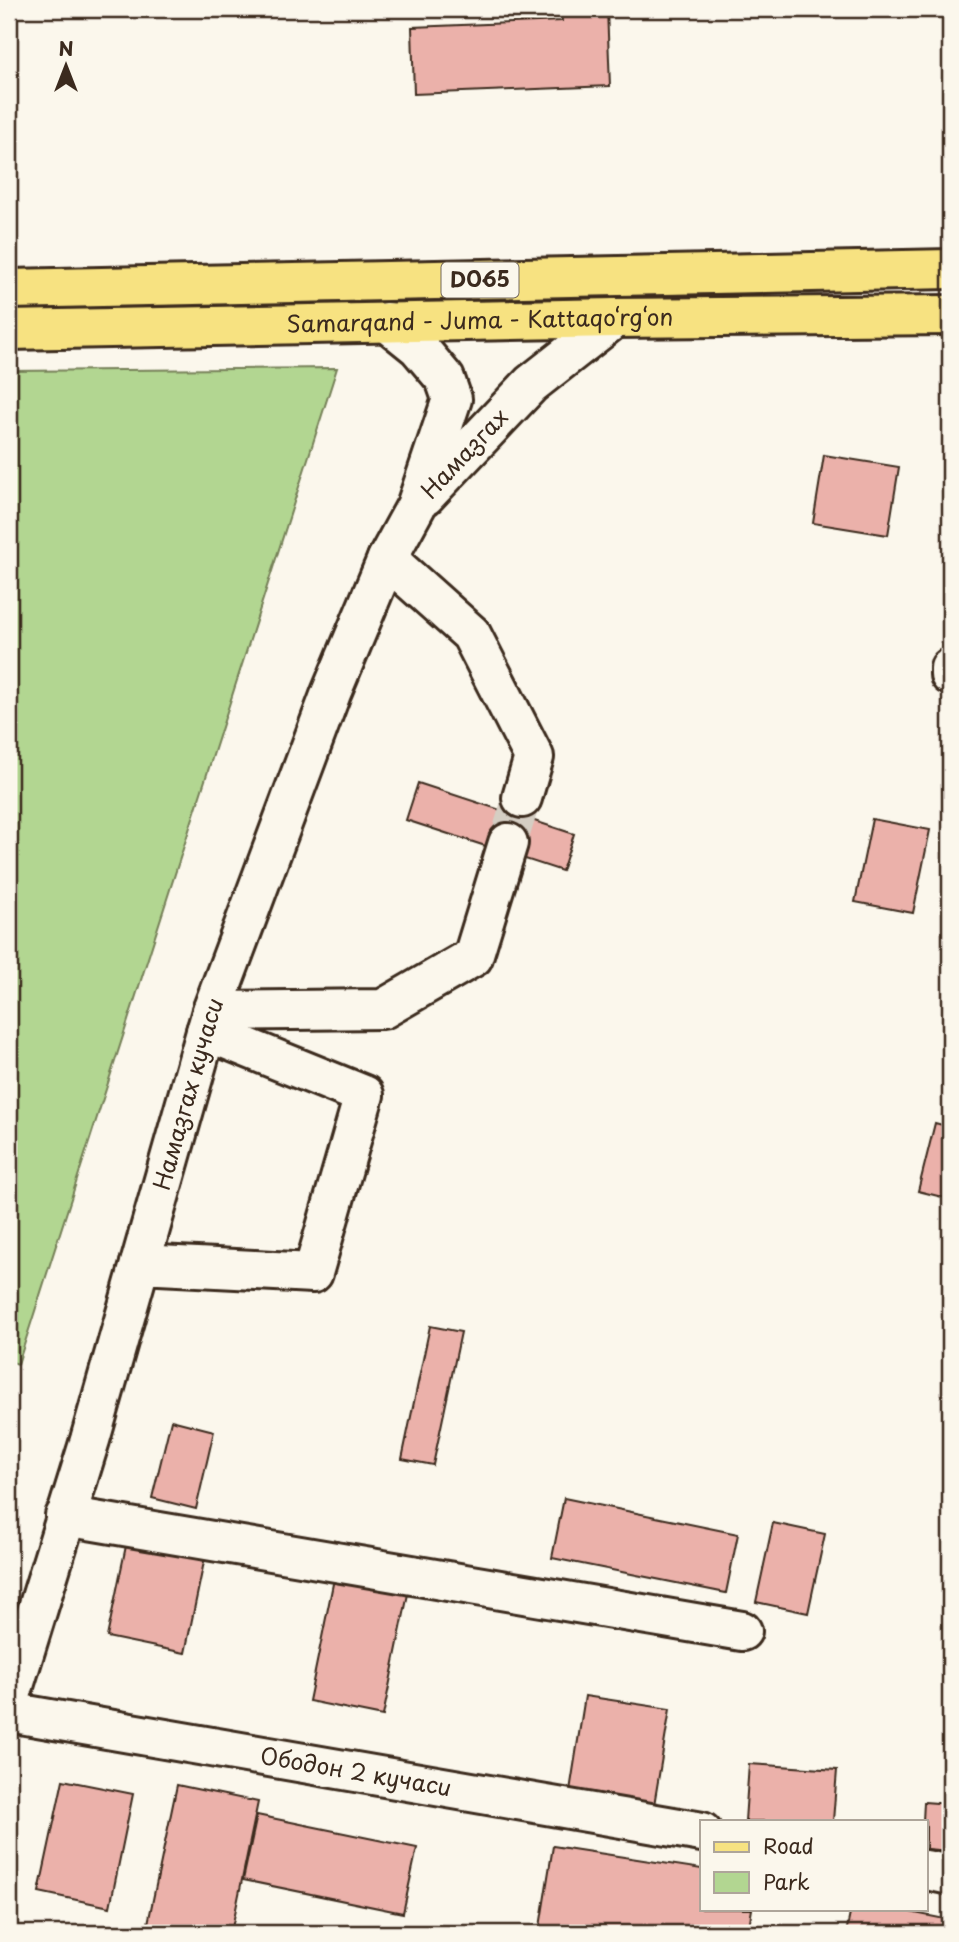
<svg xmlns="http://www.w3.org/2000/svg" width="959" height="1942" font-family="'Playpen Sans',sans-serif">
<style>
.green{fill:#b2d691;stroke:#768058;stroke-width:2}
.building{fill:#ebb1aa;stroke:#3b2a1e;stroke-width:2}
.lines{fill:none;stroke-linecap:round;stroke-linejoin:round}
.minor-tunnel{stroke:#d5cec3;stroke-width:38;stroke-dasharray:38 19;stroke-linecap:butt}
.minor-casing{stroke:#3b2a1e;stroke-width:44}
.major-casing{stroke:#3b2a1e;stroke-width:44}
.minor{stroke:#fbf7ec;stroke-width:38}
.major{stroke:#f7e281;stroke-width:38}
.labels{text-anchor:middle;stroke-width:5;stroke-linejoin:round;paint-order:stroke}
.shield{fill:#fbf7ec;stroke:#75685c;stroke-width:2}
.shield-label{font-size:21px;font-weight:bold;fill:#3b2a1e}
.street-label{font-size:23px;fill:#3b2a1e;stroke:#fbf7ec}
</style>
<rect width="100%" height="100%" fill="#fbf7ec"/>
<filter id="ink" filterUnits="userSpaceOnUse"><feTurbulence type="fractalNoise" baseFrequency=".0143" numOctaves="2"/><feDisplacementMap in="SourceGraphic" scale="14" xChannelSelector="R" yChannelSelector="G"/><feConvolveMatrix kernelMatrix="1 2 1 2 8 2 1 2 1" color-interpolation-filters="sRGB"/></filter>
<g filter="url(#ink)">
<polygon class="green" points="337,368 18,1364 9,1361 9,371"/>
<g class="building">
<polygon points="561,9 607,9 610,86 414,94 412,27 562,21"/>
<polygon points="824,455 899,467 888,535 813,523"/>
<polygon points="418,783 574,834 562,871 406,820"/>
<polygon points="872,819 930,830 913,913 855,902"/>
<polygon points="935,1123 950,1127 950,1199 918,1191"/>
<polygon points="430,1326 461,1332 433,1465 402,1459"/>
<polygon points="171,1420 214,1431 196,1509 152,1498"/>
<polygon points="564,1498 738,1534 726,1593 552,1558"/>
<polygon points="132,1517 210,1533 185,1653 107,1637"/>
<polygon points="773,1523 825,1534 808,1613 756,1602"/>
<polygon points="336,1569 410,1584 383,1716 309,1701"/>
<polygon points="950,1619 950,1665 943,1664"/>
<polygon points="585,1696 670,1709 653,1811 569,1797"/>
<polygon points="749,1764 837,1770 833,1821 745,1821"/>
<polygon points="63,1780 133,1794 110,1907 39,1892"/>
<polygon points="177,1785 258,1802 231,1933 146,1933"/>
<polygon points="924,1802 950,1804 950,1851 926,1849 926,1821 923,1821"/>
<polygon points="257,1815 417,1848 403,1913 243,1880"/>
<polygon points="553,1846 702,1869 702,1909 752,1909 748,1933 539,1933"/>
<polygon points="851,1909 895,1909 950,1920 950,1933 846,1933"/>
</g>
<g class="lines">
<polyline class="minor-tunnel" points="508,843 522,798"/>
<g class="minor-casing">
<g id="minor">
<path id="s1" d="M425,496L531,384L615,318"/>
<polyline points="387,559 471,634 534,757 522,798"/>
<polyline points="950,668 950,675"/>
<polyline points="212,1011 383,1009 473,957 508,843"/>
<polyline points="140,1264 313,1273 364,1095 206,1031"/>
<polyline points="65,1516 742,1631"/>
<path id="s2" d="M9,1702L90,1440L212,1011L331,693L387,559L416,506L452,399L445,379L418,347L387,322"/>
<path id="s3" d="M9,1712L702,1832"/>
<polyline points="926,1870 950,1875"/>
</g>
</g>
<g class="major-casing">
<g id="major">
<polyline points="9,289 950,269"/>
<path id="s4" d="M9,330L615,318L950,315"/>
</g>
</g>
<use href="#minor" class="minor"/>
<use href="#major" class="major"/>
</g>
</g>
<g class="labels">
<rect class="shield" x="441.5" y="262.5" width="77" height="35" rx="5"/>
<g class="shield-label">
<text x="480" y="287">D065</text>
</g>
<g class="street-label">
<text dy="8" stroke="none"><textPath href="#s4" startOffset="471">Samarqand - Juma - Kattaqo‘rg‘on</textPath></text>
<text dy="8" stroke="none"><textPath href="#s1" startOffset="58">Намазгах</textPath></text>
<text dy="8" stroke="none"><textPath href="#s2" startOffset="634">Намазгах кучаси</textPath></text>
<text dy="8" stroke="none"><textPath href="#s3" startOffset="352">Ободон 2 кучаси</textPath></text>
</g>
</g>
<rect width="959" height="1942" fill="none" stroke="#fbf7ec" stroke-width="35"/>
<rect x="18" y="18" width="924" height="1907" fill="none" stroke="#3b2a1e" stroke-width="2.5" filter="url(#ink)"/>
<rect x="700" y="1820" width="228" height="91" fill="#fbf7ec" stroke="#aea59a" stroke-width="2"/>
<rect x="714" y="1842" width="35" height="10" fill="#f7e281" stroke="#aea59a" stroke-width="2"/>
<text x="763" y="1854" font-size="21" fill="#3b2a1e">Road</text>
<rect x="714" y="1872" width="35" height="21" fill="#b2d691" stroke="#aea59a" stroke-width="2"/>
<text x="763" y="1890" font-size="21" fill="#3b2a1e">Park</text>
<g transform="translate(66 66)" stroke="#fbf7ec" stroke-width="5" paint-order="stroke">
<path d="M0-5L12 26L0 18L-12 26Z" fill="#3b2a1e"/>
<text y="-10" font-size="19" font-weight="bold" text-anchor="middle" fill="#3b2a1e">N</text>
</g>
</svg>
